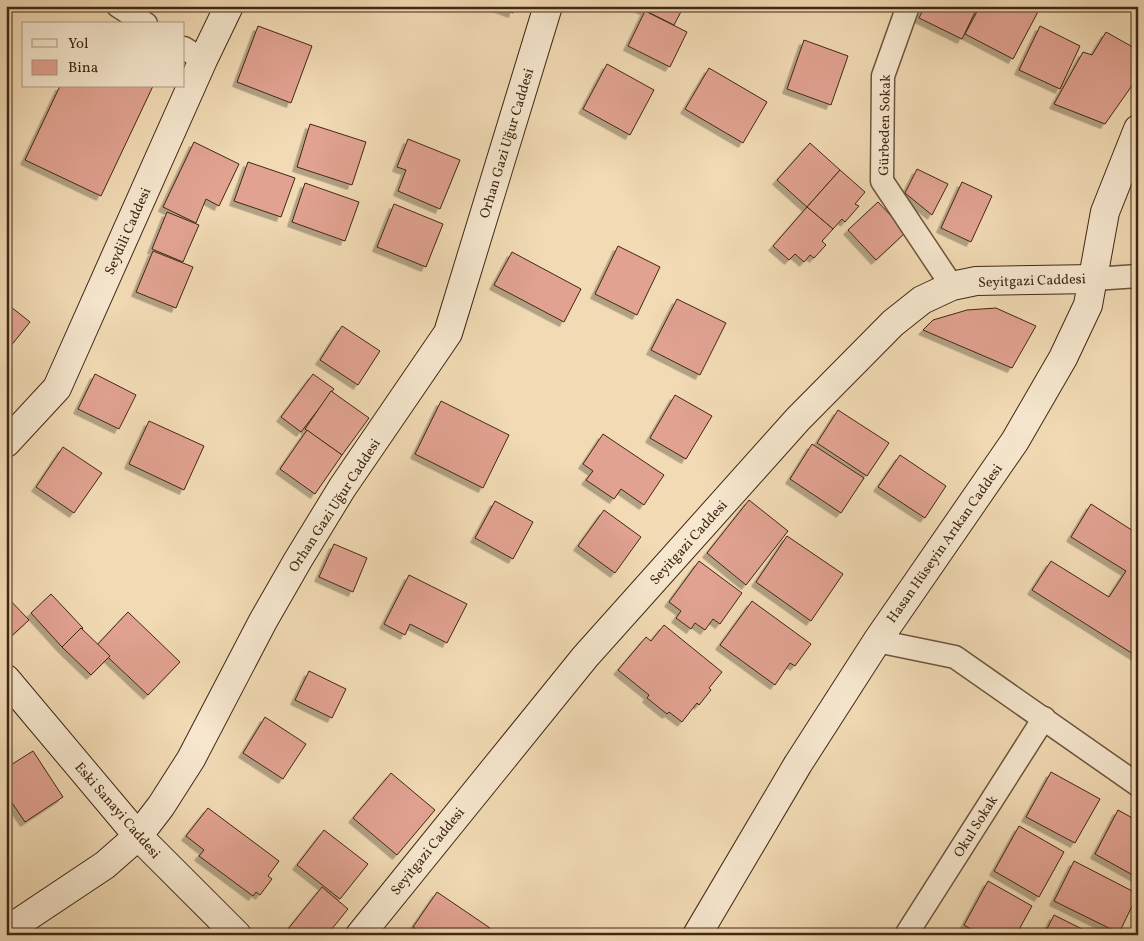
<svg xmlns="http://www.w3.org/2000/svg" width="1144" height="941" font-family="Vollkorn,serif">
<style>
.building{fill:#e1a291;stroke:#412714;filter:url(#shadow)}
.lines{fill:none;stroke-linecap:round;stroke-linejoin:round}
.street-casing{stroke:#6d543c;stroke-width:25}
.secondary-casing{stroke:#412714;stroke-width:30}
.street{stroke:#f6e7ce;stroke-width:22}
.secondary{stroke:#f6e7ce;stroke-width:28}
.labels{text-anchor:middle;stroke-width:4;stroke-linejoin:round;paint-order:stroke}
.street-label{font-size:14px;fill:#412714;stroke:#f6e7ce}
</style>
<defs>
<filter id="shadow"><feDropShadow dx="-4.5" dy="4.5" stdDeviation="0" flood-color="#0004"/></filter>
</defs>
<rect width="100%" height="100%" fill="#f1dab4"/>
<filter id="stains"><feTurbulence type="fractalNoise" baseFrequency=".004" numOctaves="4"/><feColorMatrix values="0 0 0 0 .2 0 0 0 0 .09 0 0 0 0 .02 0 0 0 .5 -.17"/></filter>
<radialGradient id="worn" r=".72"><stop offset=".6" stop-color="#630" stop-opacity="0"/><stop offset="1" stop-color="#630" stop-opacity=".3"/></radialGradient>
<g class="building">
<polygon points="494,6 515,6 513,13"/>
<polygon points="636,6 684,6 674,25"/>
<polygon points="925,6 978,6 962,39 919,18"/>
<polygon points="980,6 1041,6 1013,59 965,34"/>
<polygon points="645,11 687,32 670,67 628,46"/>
<polygon points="258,26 312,46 291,103 237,82"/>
<polygon points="1040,26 1080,46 1060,89 1019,70"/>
<polygon points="1106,32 1138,50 1138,77 1105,124 1054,104 1083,52 1092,55"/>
<polygon points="804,40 848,56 831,105 787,89"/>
<polygon points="607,64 654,90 630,135 583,109"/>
<polygon points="709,68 767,102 743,143 685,109"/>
<polygon points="60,86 153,86 101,196 25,160"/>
<polygon points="310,124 366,142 352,185 297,167"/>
<polygon points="408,139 460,160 440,209 398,191 406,170 397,167"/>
<polygon points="194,142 239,164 219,206 206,199 196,223 163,207"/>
<polygon points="810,143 840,170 807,207 777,180"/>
<polygon points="248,162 295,178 281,217 234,201"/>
<polygon points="917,169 948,184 932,215 905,193"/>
<polygon points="840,170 865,192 855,204 859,206 845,222 842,219 833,229 807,207"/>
<polygon points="962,182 992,196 971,242 941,228"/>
<polygon points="305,183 359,202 345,241 292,222"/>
<polygon points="878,202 906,232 876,260 848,230"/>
<polygon points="394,204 443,224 426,267 377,247"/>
<polygon points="807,207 833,229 822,241 826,245 814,258 810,255 804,262 795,254 789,260 773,246"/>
<polygon points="167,212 199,225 183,262 152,249"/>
<polygon points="618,246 660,267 637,315 595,294"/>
<polygon points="153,251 193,267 176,308 136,292"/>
<polygon points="512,252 581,289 564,322 494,285"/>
<polygon points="677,299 726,323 700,375 651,350"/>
<polygon points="6,303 30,322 6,352"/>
<polygon points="996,308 1036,326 1012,368 923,330 933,320 967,310"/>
<polygon points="342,326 380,351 358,385 320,360"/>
<polygon points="95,374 136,395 119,429 78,409"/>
<polygon points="313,374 334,389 301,432 281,417"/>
<polygon points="331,391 369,418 342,455 305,429"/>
<polygon points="675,395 712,416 686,459 650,438"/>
<polygon points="441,401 509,435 483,488 415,454"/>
<polygon points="838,410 889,443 867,476 817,443"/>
<polygon points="149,421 204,446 184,490 129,464"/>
<polygon points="307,430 342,455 315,494 280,469"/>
<polygon points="603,434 664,475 644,505 621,489 614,499 586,480 593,471 583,464"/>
<polygon points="812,444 864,478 841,513 790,479"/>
<polygon points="63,447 102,473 74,513 36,487"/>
<polygon points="900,455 946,486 925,518 878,487"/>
<polygon points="749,500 788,531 746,585 707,553"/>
<polygon points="495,501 533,522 513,559 475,538"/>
<polygon points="1091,504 1138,534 1138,657 1032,590 1051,561 1109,597 1126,571 1071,537"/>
<polygon points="604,510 641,537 615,573 578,546"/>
<polygon points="787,536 843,574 811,621 756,582"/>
<polygon points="334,544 367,558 353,592 319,577"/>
<polygon points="699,561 742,593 720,624 713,619 705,630 695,623 691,629 676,618 681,611 669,602"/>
<polygon points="409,575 467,604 447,643 410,624 405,635 384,624"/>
<polygon points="51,594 83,628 62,647 31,613"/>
<polygon points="6,596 29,620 6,641"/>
<polygon points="752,601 811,644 795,666 790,663 775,685 720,645"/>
<polygon points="128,612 180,662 148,695 96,646"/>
<polygon points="664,625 722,672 709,688 711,690 699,705 697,703 682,722 669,712 667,714 647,698 649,695 618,670 646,637 651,641"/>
<polygon points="81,628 110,656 91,675 62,647"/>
<polygon points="309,671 346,689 332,718 295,700"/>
<polygon points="265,717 306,744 283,779 243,753"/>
<polygon points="33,751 63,797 25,822 6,794 6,768"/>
<polygon points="1051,772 1100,799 1075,843 1026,817"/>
<polygon points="391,773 435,810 397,855 353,818"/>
<polygon points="208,808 279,861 268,876 272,879 260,895 256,892 253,896 199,856 204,850 186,836"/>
<polygon points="1118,810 1138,821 1138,878 1095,854"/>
<polygon points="1019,826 1064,852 1039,897 994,871"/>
<polygon points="324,830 368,864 340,899 297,865"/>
<polygon points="1074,861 1138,894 1119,933 1054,901"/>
<polygon points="988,881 1032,906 1016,935 981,935 964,925"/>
<polygon points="322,887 348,909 327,935 296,935 288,929"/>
<polygon points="437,892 490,928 485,935 424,935 413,927"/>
<polygon points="1054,915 1094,935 1044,935"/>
</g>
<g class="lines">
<g class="street-casing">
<g id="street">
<polyline points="118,6 146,24"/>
<polyline points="908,6 883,76 882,181 952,286"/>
<polyline points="184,48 203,60"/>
<polyline points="1094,279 1138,276"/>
<polyline points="877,641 955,657 1138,785"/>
<polyline points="906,935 1044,718"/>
</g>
</g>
<g class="secondary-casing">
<g id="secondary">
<polyline points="6,443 57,388 203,60 229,6"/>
<polyline points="6,679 138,836 237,935"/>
<polyline points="6,931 105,865 138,836 161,806 191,759 263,621 298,560 342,488 448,333 548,6"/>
<polyline points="360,935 585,657 798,419 893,323 922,300 952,286 976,281 1094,279"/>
<polyline points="697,935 798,764 877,641 1015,441 1063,358 1088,305 1105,212 1138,129"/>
</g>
</g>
<use href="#street" class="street"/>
<use href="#secondary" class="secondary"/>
</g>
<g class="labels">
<g class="street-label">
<text transform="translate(884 125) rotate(-89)" y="5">Gürbeden Sokak</text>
<text transform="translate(506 143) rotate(-73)" y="5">Orhan Gazi Uğur Caddesi</text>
<text transform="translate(127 231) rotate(-66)" y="5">Seydili Caddesi</text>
<text transform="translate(1032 280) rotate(-2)" y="5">Seyitgazi Caddesi</text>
<text transform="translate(334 505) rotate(-57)" y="5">Orhan Gazi Uğur Caddesi</text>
<text transform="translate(688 542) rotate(-48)" y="5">Seyitgazi Caddesi</text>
<text transform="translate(944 543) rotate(-55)" y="5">Hasan Hüseyin Arıkan Caddesi</text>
<text transform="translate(118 810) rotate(49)" y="5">Eski Sanayi Caddesi</text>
<text transform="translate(975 826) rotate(-58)" y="5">Okul Sokak</text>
<text transform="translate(427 851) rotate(-51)" y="5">Seyitgazi Caddesi</text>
</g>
</g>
<rect width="1144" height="941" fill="none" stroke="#f1dab4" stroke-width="25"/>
<rect x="8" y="8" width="1129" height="926" fill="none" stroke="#412714" stroke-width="2.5"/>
<rect x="12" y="12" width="1119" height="916" fill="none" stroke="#412714"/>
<rect x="22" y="22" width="162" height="65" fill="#f6e7ce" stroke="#ae9a84"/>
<rect x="32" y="39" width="25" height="8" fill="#f6e7ce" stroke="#ae9a84"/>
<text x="68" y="48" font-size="15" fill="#412714">Yol</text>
<rect x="32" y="60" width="25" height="15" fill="#e1a291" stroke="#ae9a84"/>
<text x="68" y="72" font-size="15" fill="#412714">Bina</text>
<rect width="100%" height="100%" filter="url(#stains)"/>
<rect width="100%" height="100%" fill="url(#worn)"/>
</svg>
